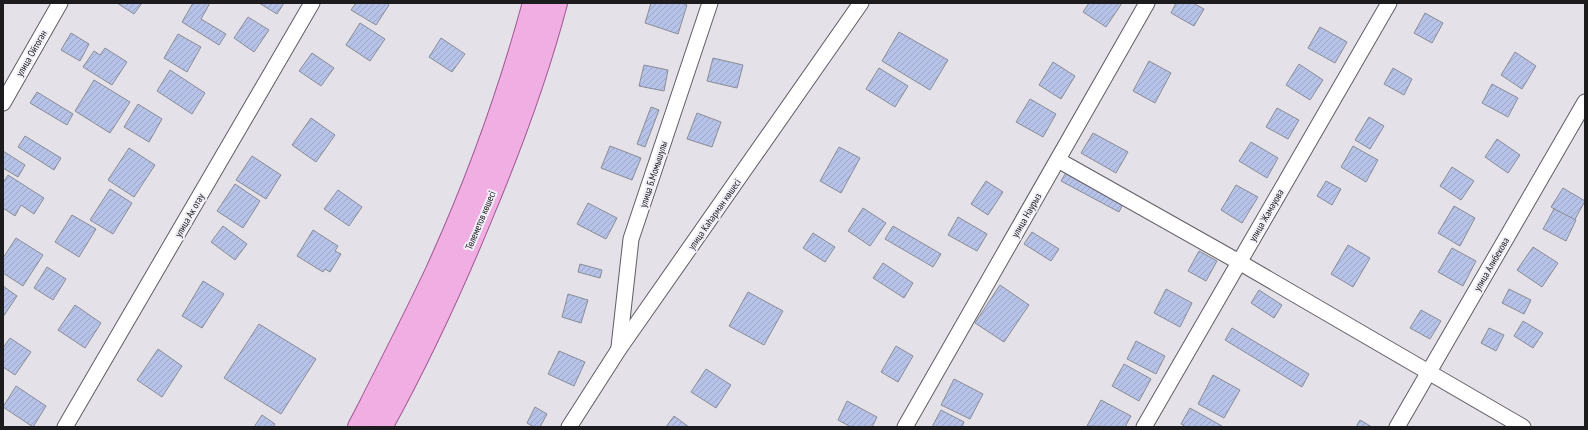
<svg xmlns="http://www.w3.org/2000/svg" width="1588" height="430" font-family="'PT Sans Narrow',sans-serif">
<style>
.building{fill:url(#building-hatch);stroke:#8a8d94}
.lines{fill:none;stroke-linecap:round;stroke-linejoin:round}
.minor-casing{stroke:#605d64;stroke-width:17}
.primary-casing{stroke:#9f5792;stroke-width:24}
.minor{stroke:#fff;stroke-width:15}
.primary{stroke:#f0aee3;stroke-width:22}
.labels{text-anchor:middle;stroke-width:4;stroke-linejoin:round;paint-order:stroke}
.street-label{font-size:10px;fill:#1c1b1e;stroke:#f1eff7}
</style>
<defs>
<pattern id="building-hatch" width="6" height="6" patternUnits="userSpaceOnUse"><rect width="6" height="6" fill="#b6c2e8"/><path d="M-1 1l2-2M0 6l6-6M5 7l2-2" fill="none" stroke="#9ca6c7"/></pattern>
</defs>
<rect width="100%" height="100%" fill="#e4e1e9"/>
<g class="building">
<polygon points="117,3 142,3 134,14"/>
<polygon points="193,3 210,3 201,19 226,34 219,45 182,22"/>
<polygon points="259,3 284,3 277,14"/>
<polygon points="356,3 387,3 389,5 376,25 351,10"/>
<polygon points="651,3 682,3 687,5 678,34 645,23"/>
<polygon points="1089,3 1122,3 1106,27 1083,12"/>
<polygon points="1176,3 1193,3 1204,9 1194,26 1171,13"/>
<polygon points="1425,13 1443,23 1432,43 1414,33"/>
<polygon points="248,17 269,30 254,52 234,38"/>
<polygon points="360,23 385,39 370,61 346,45"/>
<polygon points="1320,27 1347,42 1335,63 1308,48"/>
<polygon points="899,32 948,60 930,90 882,61"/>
<polygon points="71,33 89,44 80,61 61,50"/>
<polygon points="178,34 201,47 187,72 164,58"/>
<polygon points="441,38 465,54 452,72 429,57"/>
<polygon points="105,48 127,62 112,85 83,67 94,51 100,55"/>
<polygon points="1515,52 1536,66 1522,89 1501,75"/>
<polygon points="312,53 334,68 321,86 299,71"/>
<polygon points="713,58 743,65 737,88 707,81"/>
<polygon points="1149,61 1171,73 1155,103 1133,91"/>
<polygon points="1053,62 1075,76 1061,99 1039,85"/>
<polygon points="1299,64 1323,80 1310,100 1286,85"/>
<polygon points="644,65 668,70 664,91 639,86"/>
<polygon points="879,68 908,86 895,107 866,89"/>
<polygon points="1393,68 1412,79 1404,95 1384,84"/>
<polygon points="170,70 205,93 192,114 157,91"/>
<polygon points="94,80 130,102 110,133 75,111"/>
<polygon points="1492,84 1518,98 1508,117 1482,103"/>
<polygon points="37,92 73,114 67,125 30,103"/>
<polygon points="1030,99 1056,114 1043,137 1016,122"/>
<polygon points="138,104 162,119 149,142 124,127"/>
<polygon points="651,107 659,110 645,147 637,144"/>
<polygon points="1277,108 1299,120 1288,139 1266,127"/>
<polygon points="697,113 721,122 712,147 687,139"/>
<polygon points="1369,117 1384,126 1370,149 1355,140"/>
<polygon points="311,118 335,135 316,162 292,145"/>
<polygon points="1093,133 1128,152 1116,173 1081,153"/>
<polygon points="25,136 61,158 54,170 18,147"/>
<polygon points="1497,139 1520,155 1508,173 1485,157"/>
<polygon points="1251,142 1278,158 1267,178 1239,161"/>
<polygon points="610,146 641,158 632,180 601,168"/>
<polygon points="1353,146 1378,160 1366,182 1341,167"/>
<polygon points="839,147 860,158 841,193 820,181"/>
<polygon points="129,148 155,165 134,197 108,180"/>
<polygon points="3,151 25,165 18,177 3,168"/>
<polygon points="252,156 281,175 266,199 236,180"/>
<polygon points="1452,167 1474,181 1461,200 1440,186"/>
<polygon points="1068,169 1125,200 1119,212 1061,181"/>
<polygon points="8,175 44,198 34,214 21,205 15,216 3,208 3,183"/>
<polygon points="986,181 1003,192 988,215 971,204"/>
<polygon points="1326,181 1341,189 1332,205 1317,196"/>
<polygon points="235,184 260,201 243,228 217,211"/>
<polygon points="1236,185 1258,197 1242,223 1221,210"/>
<polygon points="1563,188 1585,201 1574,221 1551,207"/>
<polygon points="110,189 132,203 113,234 90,220"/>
<polygon points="338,190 362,207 349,226 324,209"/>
<polygon points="588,203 617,218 606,239 577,224"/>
<polygon points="1454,206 1475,218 1460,246 1438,233"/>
<polygon points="863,208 886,223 870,246 848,231"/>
<polygon points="1554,209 1576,220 1566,241 1543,229"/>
<polygon points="72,215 96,229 79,257 55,242"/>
<polygon points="958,217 987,234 977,251 948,235"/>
<polygon points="223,226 247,244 235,260 211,242"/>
<polygon points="893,226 941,254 933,267 885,239"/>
<polygon points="313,230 338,246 335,251 341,254 330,272 325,269 323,272 297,256"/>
<polygon points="1032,232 1059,249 1051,261 1024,244"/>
<polygon points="813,233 835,247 825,262 803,248"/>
<polygon points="16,238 43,255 23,286 3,273 3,258"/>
<polygon points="1348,245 1370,258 1353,287 1331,274"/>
<polygon points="1533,247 1558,263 1542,287 1517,270"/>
<polygon points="1452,248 1476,261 1463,286 1438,272"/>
<polygon points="1199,251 1217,261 1206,281 1188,271"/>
<polygon points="883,263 913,283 904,298 873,278"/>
<polygon points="580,264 602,270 600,278 578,272"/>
<polygon points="47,267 66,279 53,300 34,288"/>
<polygon points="203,281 224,294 202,328 182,316"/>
<polygon points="1000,285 1029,305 1004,342 975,323"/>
<polygon points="3,286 17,296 3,317"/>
<polygon points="1166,289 1192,303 1180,327 1154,313"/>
<polygon points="1509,289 1531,300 1524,314 1502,303"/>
<polygon points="1259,290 1282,305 1274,318 1251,303"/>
<polygon points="748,292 783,311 764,345 729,326"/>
<polygon points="568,294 588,300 581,323 562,317"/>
<polygon points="75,305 101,323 85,348 58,330"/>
<polygon points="1421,310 1441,321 1430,339 1410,328"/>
<polygon points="1523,321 1543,333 1533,348 1514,336"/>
<polygon points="259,324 316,359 281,414 224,378"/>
<polygon points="1232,328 1309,374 1302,387 1225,340"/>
<polygon points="1489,328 1504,335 1496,351 1481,343"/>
<polygon points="10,338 31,352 15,375 3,367 3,348"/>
<polygon points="1136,341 1165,356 1156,374 1127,359"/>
<polygon points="896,346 913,356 898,382 881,372"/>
<polygon points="158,349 182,366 162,397 137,380"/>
<polygon points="559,351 585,362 574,386 548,374"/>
<polygon points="1124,364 1151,379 1139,401 1112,386"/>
<polygon points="706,369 731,385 716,408 691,392"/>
<polygon points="1213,375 1240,390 1224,418 1198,404"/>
<polygon points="954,379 983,394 970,419 941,405"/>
<polygon points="16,386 46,406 33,427 3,407"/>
<polygon points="1101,400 1131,416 1125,427 1087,426"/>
<polygon points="847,401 877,417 872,427 851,427 838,420"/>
<polygon points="535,407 547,414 540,427 534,427 527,423"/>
<polygon points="1190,408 1222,426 1221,427 1186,427 1181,424"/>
<polygon points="941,410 964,422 962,427 932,427"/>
<polygon points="262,415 275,424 273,427 254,427"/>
<polygon points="674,416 689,427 666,427"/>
<polygon points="1360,420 1372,427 1356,427"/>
</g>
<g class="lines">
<g class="minor-casing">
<g id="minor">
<polyline points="3,103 60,3"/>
<polyline points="1058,160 1239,262 1523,427"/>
<polyline points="619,347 631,239 710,3"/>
<polyline points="65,427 312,3"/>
<polyline points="569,427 619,349 861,3"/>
<polyline points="905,427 1147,3"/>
<polyline points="1144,427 1389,3"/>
<polyline points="1397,427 1585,102"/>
</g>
</g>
<g class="primary-casing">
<g id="primary">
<path d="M359,427L370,406C392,362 415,318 436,273C476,186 509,95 534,3"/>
<path d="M381,427C419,358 452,287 482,214C511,145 537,75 556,3"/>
</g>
</g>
<use href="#minor" class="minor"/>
<use href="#primary" class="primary"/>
</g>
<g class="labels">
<g class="street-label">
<text transform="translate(31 53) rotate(-60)" y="4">улица Ойтоган</text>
<text transform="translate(653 174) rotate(-72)" y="4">улица Б.Момышулы</text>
<text transform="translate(714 214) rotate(-55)" y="4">улица Каһарман көшесі</text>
<text transform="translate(189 215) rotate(-60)" y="4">улица Ак отау</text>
<text transform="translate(1026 215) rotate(-60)" y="4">улица Наурыз</text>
<text transform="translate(1266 215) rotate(-60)" y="4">улица Жамауова</text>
<text transform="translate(480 220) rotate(-67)" y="4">Төлеметов көшесі</text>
<text transform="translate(1491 264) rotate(-60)" y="4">улица Алибекова</text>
</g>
</g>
<rect width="1588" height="430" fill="none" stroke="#1c1b1e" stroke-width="8"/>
</svg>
